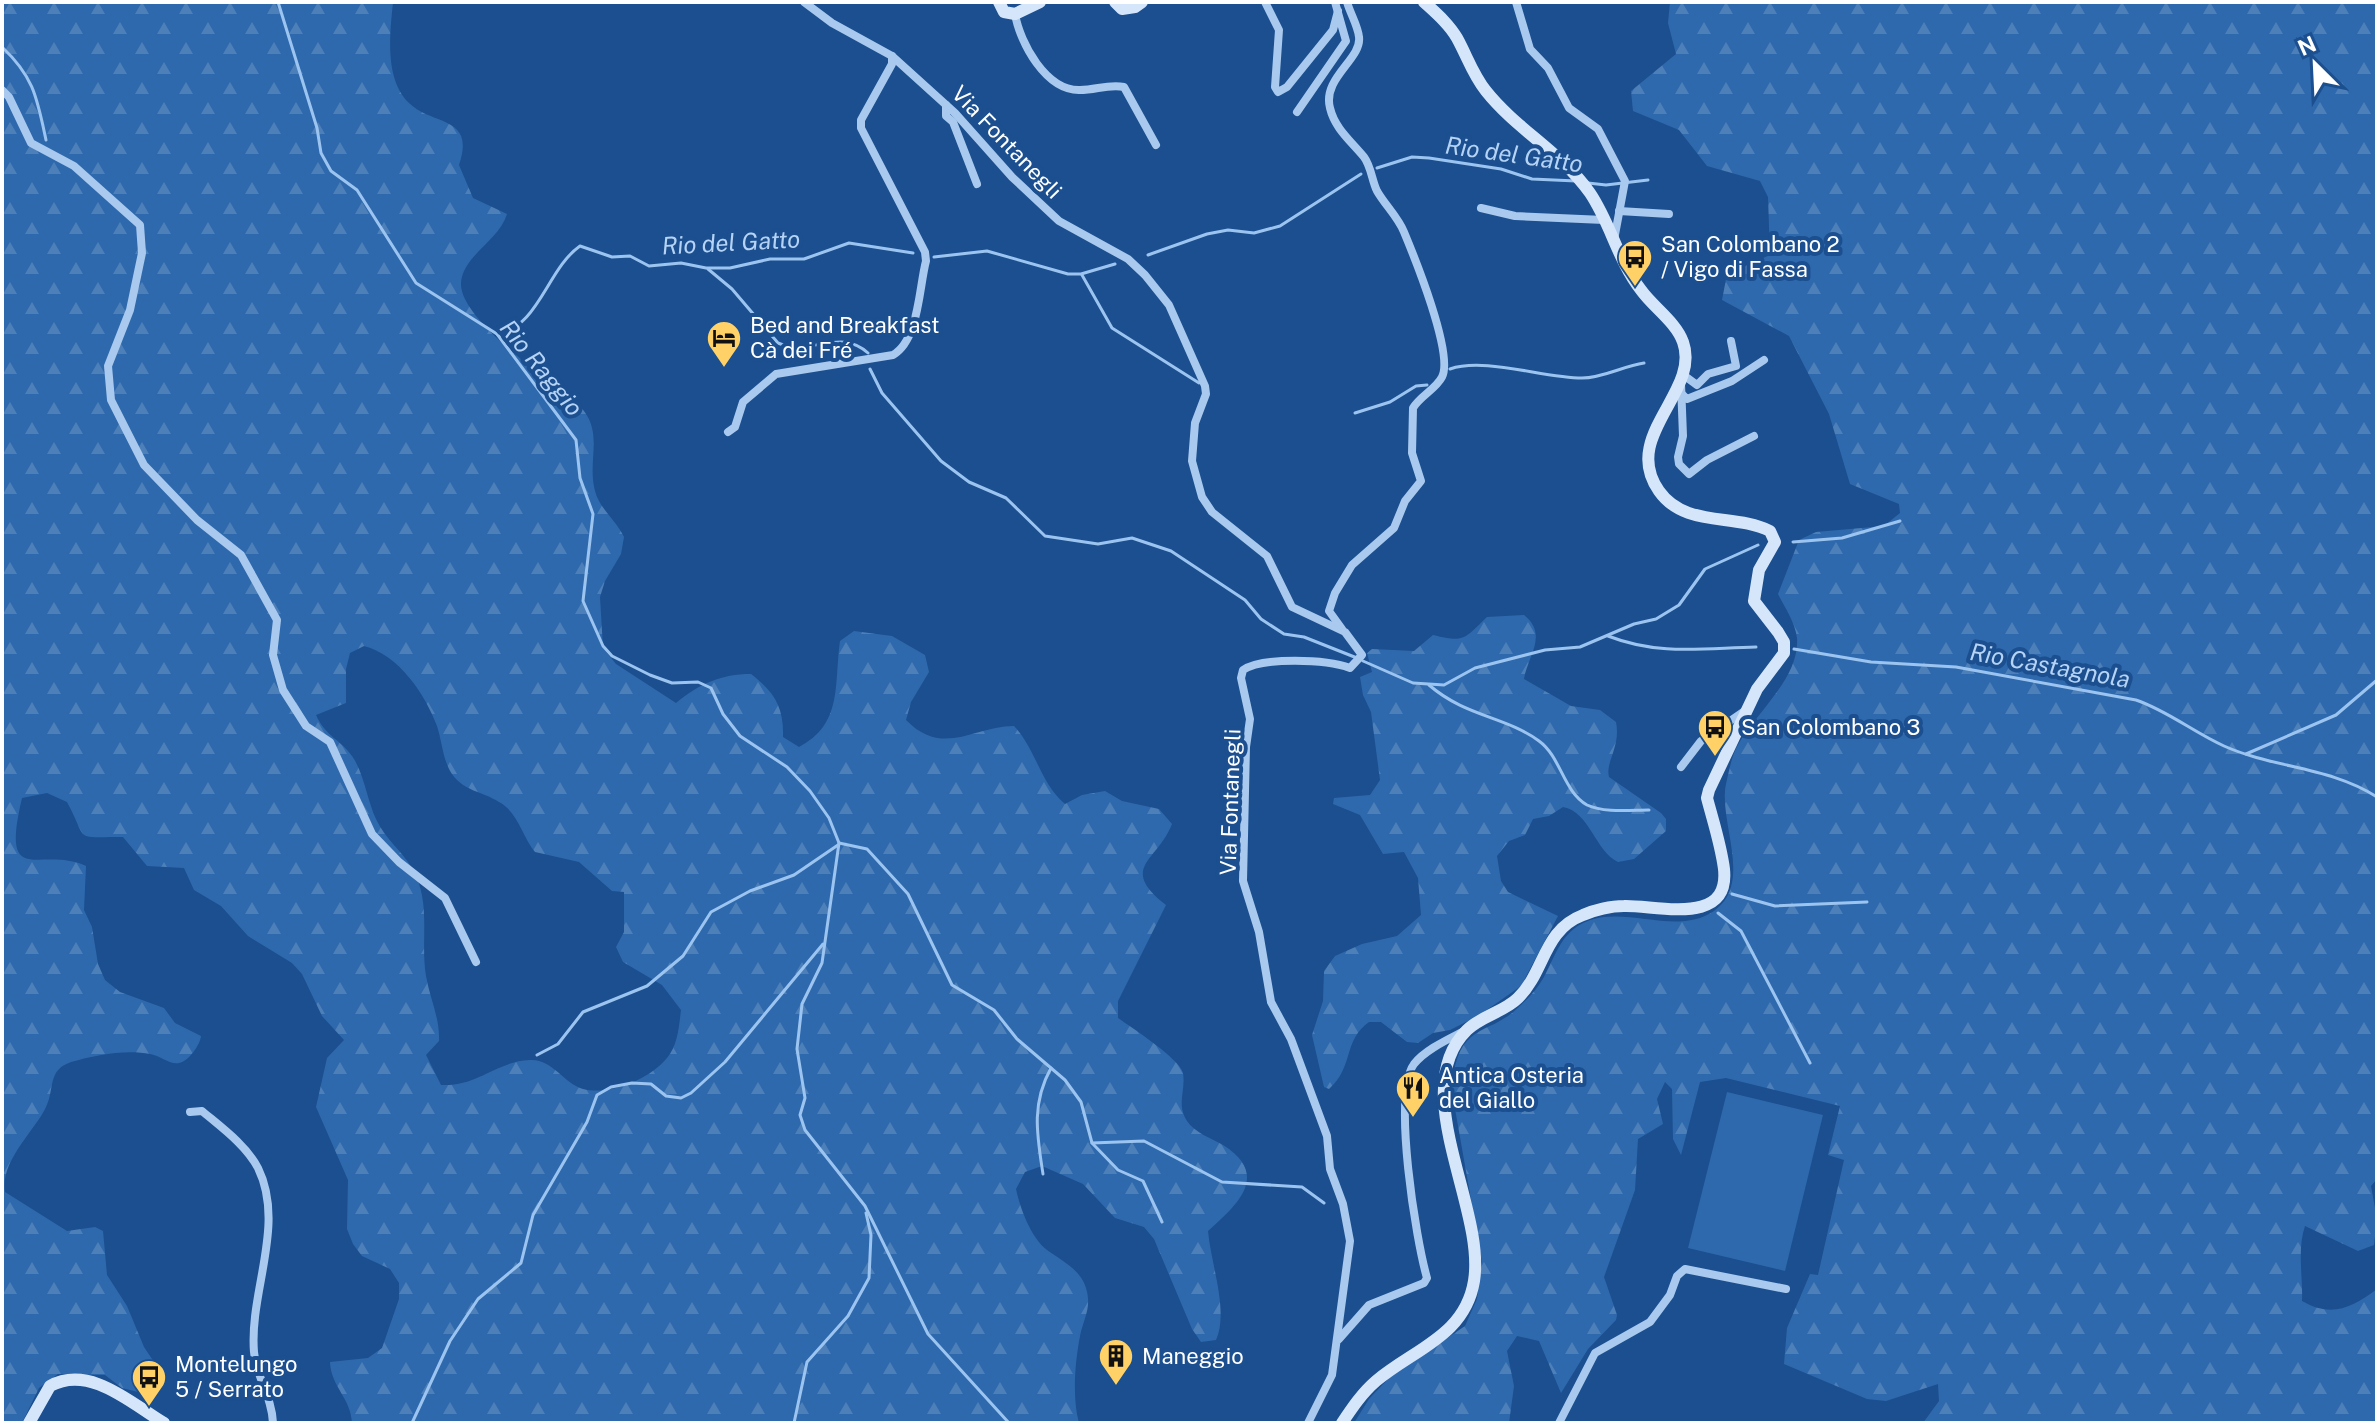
<svg xmlns="http://www.w3.org/2000/svg" width="2379" height="1425" font-family="'Public Sans',sans-serif">
<style>
.forest{fill:url(#forest-firs);fill-rule:evenodd}
.green{fill:#2e69ad}
.lines{fill:none;stroke-linecap:round;stroke-linejoin:round}
.stream{stroke:#9cc4f0;stroke-width:3}
.street{stroke:#a9c9ee;stroke-width:8}
.secondary{stroke:#d6e6fa;stroke-width:12}
.labels{text-anchor:middle;stroke-width:8;stroke-linejoin:round;paint-order:stroke}
.street-label{font-size:22px;fill:#fff;stroke:#1b4f8f}
.poi-label{font-size:22px;fill:#fff;stroke:#1b4f8f;text-anchor:start}
.water-label{font-size:24px;font-style:italic;fill:#b5d3f5;stroke:#1b4f8f}
</style>
<defs>
<pattern id="forest-firs" width="22" height="20" patternUnits="userSpaceOnUse" patternTransform="scale(2)"><rect width="22" height="20" fill="#2e69ad"/><path d="M5 1l3.5 6h-7zM16 11l3.5 6h-7z" fill="#4d80b9"/></pattern>
</defs>
<rect width="100%" height="100%" fill="#1b4f8f"/>
<g class="forest">
<path d="M2,2H393C390,33 384,79 409,103C432,126 476,115 459,165L473,198L507,214C499,241 463,255 461,283C459,318 547,379 573,400C608,428 586,457 595,491C599,508 616,520 624,537L621,554L605,581L600,597L603,648L616,664L676,703C699,684 721,674 751,674C774,692 784,707 783,737L799,747C843,724 834,685 840,641L854,631L892,636L925,655L929,672L911,702L906,720C943,758 974,726 1014,726C1036,749 1040,783 1065,804L1082,795L1105,791L1122,801L1159,809L1172,824C1157,862 1118,867 1166,905L1118,1001V1018C1132,1028 1180,1059 1183,1073C1186,1091 1176,1104 1187,1121C1195,1133 1211,1138 1223,1145C1271,1175 1237,1205 1208,1231C1211,1265 1229,1311 1216,1340L1201,1342L1192,1329L1154,1239L1144,1227L1115,1218L1083,1184L1042,1166L1025,1172L1016,1189C1020,1208 1031,1238 1047,1250C1061,1260 1081,1270 1086,1288C1092,1308 1084,1317 1080,1336C1075,1362 1072,1398 1079,1423H352C351,1398 331,1387 330,1362L368,1358L382,1348L399,1299V1283L390,1269L362,1256L353,1244L347,1229L348,1180L316,1107L327,1058L344,1040L322,1016L302,974L292,963L248,936L221,906L194,890L184,868L147,866L123,837C71,837 89,842 67,802L47,793L22,798C0,891 40,845 86,866L84,910L92,927L98,964L105,980L120,992L164,1008L175,1023L201,1036C200,1045 189,1061 179,1063C170,1065 159,1055 150,1054C126,1049 95,1055 71,1062C47,1070 55,1089 46,1107C34,1132 0,1161 5,1192L67,1231L95,1227L103,1231L107,1275L127,1306L144,1347L154,1362L155,1387L150,1395L122,1388L105,1375L58,1374L39,1388L22,1423H2ZM364,646C399,655 425,694 437,726C442,741 443,761 452,774C465,792 482,791 499,802C518,812 522,836 535,852L579,862L612,891L624,892V932L616,947L623,962L662,985L681,1010C679,1026 678,1045 667,1058C650,1079 610,1096 583,1089C563,1083 553,1059 530,1060C497,1061 477,1087 441,1085L426,1055L439,1041C440,1018 430,999 426,976C420,940 432,902 412,868C401,850 385,839 376,819C367,800 364,773 352,756C340,739 326,737 316,715L346,703V669L350,653Z"/>
<path d="M1670,2H2377V1179L2371,1186L2377,1219L2374,1245L2358,1251L2305,1226C2297,1249 2303,1277 2302,1301C2332,1318 2351,1308 2377,1289V1423H1923L1939,1401L1938,1384L1886,1401L1867,1399L1784,1364L1787,1328L1810,1274L1818,1275L1844,1160L1828,1155L1840,1106L1726,1078L1700,1082L1681,1155L1673,1139L1672,1089L1665,1082L1657,1099L1663,1124L1638,1139L1635,1190L1604,1277L1617,1315L1616,1320L1588,1349L1561,1393L1539,1341L1517,1336L1507,1351L1514,1386L1509,1423H1354L1369,1399L1390,1377L1465,1326L1477,1299L1482,1262L1451,1086C1454,1071 1456,1053 1467,1041C1478,1029 1491,1027 1503,1019C1513,1014 1523,1003 1531,995C1556,970 1553,930 1594,919C1632,909 1679,935 1714,911C1754,883 1718,822 1726,784C1729,771 1732,754 1739,743C1757,712 1800,677 1797,638C1795,622 1785,608 1778,594L1799,540L1816,532L1884,526L1900,513L1899,504L1850,484L1829,414L1789,336L1722,300L1727,274L1770,255L1768,197L1760,181L1707,166L1679,130L1633,111L1631,91L1676,54L1668,23Z"/>
<path d="M1524,615C1549,635 1527,657 1524,679L1571,706L1600,710L1616,722C1621,747 1605,762 1609,777L1661,813L1666,819V831L1634,859L1618,862C1595,851 1590,812 1563,807L1549,816L1533,819L1525,835L1509,841L1497,856L1501,881L1508,892L1558,916L1521,986L1478,1016L1450,1030L1433,1033L1418,1043L1407,1042L1381,1022H1369C1343,1040 1354,1067 1329,1089L1324,1087L1312,1035L1323,1001L1324,971L1335,956L1362,944L1397,936L1421,915L1418,878L1404,852L1383,854L1360,815L1333,804L1334,798L1370,795L1380,780L1371,712L1363,695L1360,677L1372,672L1367,653L1372,649L1414,651L1433,635C1465,643 1464,639 1487,617Z"/>
</g>
<polygon class="green" points="1727,1092 1823,1115 1785,1271 1688,1248"/>
<g class="lines">
<g class="stream">
<polyline points="278,2 317,128 321,153 331,171 357,190 416,283 497,334 576,440 580,478 593,514 583,601 603,646 612,656 650,675 672,683 698,682 711,688 723,714 740,736 787,767 810,791 829,818 839,843 822,963 802,1004 797,1049 805,1098 800,1115 805,1130 865,1206 928,1334 1009,1423"/>
<path d="M2,47C34,77 37,98 46,140"/>
<polyline points="1377,168 1412,157 1429,158 1501,169 1532,179 1576,181"/>
<polyline points="1588,183 1606,185 1648,180"/>
<polyline points="1148,255 1207,234 1228,230 1254,233 1280,226 1361,174"/>
<polyline points="934,257 987,251 1068,274 1081,274 1115,264"/>
<path d="M708,269L732,289L778,343C811,357 840,327 868,353"/>
<polyline points="1082,275 1112,328 1199,383"/>
<path d="M497,334C539,327 547,269 580,246L612,257L630,256L649,266L681,263L706,268H730L770,259H804L849,243L913,253"/>
<polyline points="870,369 882,393 941,461 969,482 1006,498 1045,536 1098,544 1132,538 1171,551 1245,600 1261,619 1284,634 1304,637 1357,658"/>
<path d="M1450,369C1484,357 1544,378 1582,378C1603,378 1623,366 1644,363"/>
<polyline points="1355,413 1390,402 1416,386 1427,385"/>
<polyline points="1793,542 1842,538 1900,521"/>
<path d="M1608,636C1659,656 1704,648 1756,647"/>
<path d="M1794,649L1871,662L1956,667L2136,700C2168,711 2193,732 2224,746C2273,768 2331,767 2377,797"/>
<polyline points="1363,661 1413,683 1444,685 1475,668 1545,650 1580,647 1634,624 1656,619 1679,605 1705,569 1758,545"/>
<path d="M1429,685C1466,717 1505,716 1539,741C1561,757 1563,791 1587,805C1604,813 1631,810 1649,810"/>
<polyline points="2246,754 2336,715 2377,680"/>
<polyline points="839,843 867,849 908,894 952,985 994,1010 1017,1039 1065,1080 1081,1102 1092,1143 1118,1170 1143,1181 1162,1222"/>
<polyline points="1732,894 1775,906 1867,902"/>
<polyline points="1718,913 1741,931 1810,1063"/>
<polyline points="537,1055 558,1044 583,1012 647,986 683,956 711,912 750,891 794,875 838,845"/>
<polyline points="1092,1143 1144,1141 1222,1182 1302,1187 1324,1203"/>
<path d="M1043,1174C1037,1135 1031,1104 1051,1068"/>
<polyline points="412,1423 450,1341 478,1299 521,1263 533,1215 587,1122 597,1095 611,1087 632,1083 651,1084 666,1096 681,1098 691,1093 725,1062 823,944"/>
<polyline points="794,1423 807,1362 848,1316 869,1278 871,1235 866,1213"/>
</g>
<g class="street">
<path d="M804,2L832,23L892,56L955,113L1012,177L1059,221L1128,259L1145,275L1169,305L1205,386L1206,394L1195,423L1192,461L1202,497L1212,512L1267,556L1292,607L1345,632L1362,655L1350,668C1326,659 1263,657 1243,670L1241,678L1250,719L1246,747L1243,881L1259,932L1271,1002L1291,1039L1327,1136L1330,1169L1343,1204L1350,1241L1332,1375L1308,1423"/>
<polyline points="1265,2 1279,30 1275,87 1278,92 1287,87 1333,30 1338,11"/>
<polyline points="1516,2 1530,49 1548,68 1569,108 1598,129 1625,181 1614,240"/>
<path d="M1015,14C1020,43 1046,91 1080,90C1096,90 1108,84 1124,87L1156,145"/>
<polyline points="2,90 9,97 31,143 74,166 140,225 142,253 130,310 108,366 111,400 144,465 197,520 241,555 277,620 273,655 283,690 306,726 330,742 372,834 399,862 445,898 476,962"/>
<polyline points="946,105 946,116 953,122 977,184"/>
<polyline points="1297,112 1346,41 1335,2"/>
<polyline points="1481,208 1515,216 1604,220"/>
<polyline points="1619,211 1669,214"/>
<polyline points="1682,374 1697,385 1708,374 1736,366 1731,341"/>
<polyline points="1681,384 1683,436 1678,457 1679,464 1689,474 1707,460 1754,436"/>
<polyline points="1682,394 1687,399 1732,381 1764,360"/>
<path d="M728,432L735,427L743,402L776,374L893,355C919,340 919,287 926,261L925,252L861,128V120L892,64V56"/>
<path d="M1342,629L1329,611L1335,593L1352,565L1394,528L1405,501L1421,481L1412,453L1413,408C1420,396 1436,389 1442,377C1454,354 1414,256 1404,232C1398,217 1385,205 1377,191C1372,181 1371,166 1364,157C1351,141 1335,129 1330,108C1322,78 1362,59 1359,37C1358,26 1350,13 1347,2"/>
<polyline points="1681,767 1701,741 1746,710"/>
<path d="M190,1112L202,1111C221,1127 246,1145 258,1168C286,1225 249,1292 254,1352C256,1376 272,1397 273,1423"/>
<path d="M1339,1339L1369,1305L1424,1283L1427,1278C1416,1240 1392,1094 1414,1064C1426,1049 1449,1039 1466,1030"/>
<polyline points="1559,1423 1595,1353 1650,1322 1670,1295 1677,1276 1685,1269 1786,1289"/>
</g>
<g class="secondary">
<polyline points="999,2 1004,12 1015,14 1040,2"/>
<polyline points="1115,2 1122,9 1135,7 1142,2"/>
<path d="M29,1423L50,1386C90,1364 132,1404 164,1423"/>
<path d="M1342,1423C1352,1408 1362,1393 1376,1381C1414,1349 1465,1336 1474,1281C1486,1208 1406,1090 1467,1030C1481,1016 1504,1012 1518,998C1545,972 1543,930 1583,915C1594,910 1611,906 1624,906C1657,905 1730,927 1724,869C1721,845 1713,821 1707,798L1709,790L1757,689L1784,653V642L1778,632L1754,601L1759,570L1775,542L1770,531C1734,513 1685,528 1659,491C1620,436 1701,392 1683,342C1676,322 1653,307 1641,290C1618,261 1611,224 1590,193C1561,152 1517,130 1486,91C1473,75 1467,56 1457,38C1449,24 1436,13 1424,2"/>
</g>
</g>
<defs>
<g id="bus-pin" transform="scale(1.8)"><path d="M0 17L-7.5 6A9.5 9.5 0 1 1 7.5 6Z" fill="#ffd166" stroke="#1b4f8f"/><path d="M-5-6H5V4H4V6H2V4H-2V6H-4V4H-5ZM-3.5-4V0h7V-4ZM-3.5 1.2v1.5H-2V1.2ZM2 1.2v1.5H3.5V1.2Z" fill="#111"/></g>
<g id="hotel-pin" transform="scale(1.8)"><path d="M0 17L-7.5 6A9.5 9.5 0 1 1 7.5 6Z" fill="#ffd166" stroke="#1b4f8f"/><path d="M-6-4.5h1.5V1H6V5H4.5V3h-9V5H-6ZM-4 0a1.8 1.8 0 1 1 3.6 0ZM.5 0V-2.5h3Q6-2.5 6 0Z" fill="#111"/></g>
<g id="restaurant-pin" transform="scale(1.8)"><path d="M0 17L-7.5 6A9.5 9.5 0 1 1 7.5 6Z" fill="#ffd166" stroke="#1b4f8f"/><path d="M-5-6h1v4h1v-4h1v4h1v-4h1v5L-1.5 .5V6h-2V.5L-5-1ZM5-6V6H3V1.5H1.5Q1.5-4 5-6Z" fill="#111"/></g>
<g id="building-pin" transform="scale(1.8)"><path d="M0 17L-7.5 6A9.5 9.5 0 1 1 7.5 6Z" fill="#ffd166" stroke="#1b4f8f"/><path d="M-4-6H4V6H1V3H-1V6H-4ZM-2.5-4.3h1.7v1.8h-1.7ZM.8-4.3h1.7v1.8H.8ZM-2.5-1h1.7V.8h-1.7ZM.8-1h1.7V.8H.8Z" fill="#111"/></g>
</defs>
<g fill-rule="evenodd">
<use href="#bus-pin" x="1635" y="257"/>
<use href="#hotel-pin" x="724" y="338"/>
<use href="#bus-pin" x="1715" y="727"/>
<use href="#restaurant-pin" x="1413" y="1088"/>
<use href="#building-pin" x="1116" y="1356"/>
<use href="#bus-pin" x="149" y="1377"/>
</g>
<g class="labels">
<g class="street-label">
<text transform="translate(1007 142) rotate(46)" y="8">Via Fontanegli</text>
<text transform="translate(1230 802) rotate(-88)" y="8">Via Fontanegli</text>
</g>
<g class="poi-label">
<text x="1661" y="252">San Colombano 2<tspan x="1661" dy="25">/ Vigo di Fassa</tspan></text>
<text x="750" y="333">Bed and Breakfast<tspan x="750" dy="25">Cà dei Fré</tspan></text>
<text x="1741" y="735">San Colombano 3</text>
<text x="1439" y="1083">Antica Osteria<tspan x="1439" dy="25">del Giallo</tspan></text>
<text x="1142" y="1364">Maneggio</text>
<text x="175" y="1372">Montelungo<tspan x="175" dy="25">5 / Serrato</tspan></text>
</g>
<g class="water-label">
<text transform="translate(1514 155) rotate(8)" y="8">Rio del Gatto</text>
<text transform="translate(731 243) rotate(-3)" y="8">Rio del Gatto</text>
<text transform="translate(541 368) rotate(51)" y="8">Rio Raggio</text>
<text transform="translate(2050 666) rotate(10)" y="8">Rio Castagnola</text>
</g>
</g>
<rect width="2379" height="1425" fill="none" stroke="#ffffff" stroke-width="8"/>
<g transform="translate(2315 64) rotate(336)" stroke="#1b4f8f" stroke-width="6" paint-order="stroke">
<path d="M0-6L14 30L0 20L-14 30Z" fill="#ffffff"/>
<text y="-12" font-size="22" font-weight="bold" text-anchor="middle" fill="#ffffff">N</text>
</g>
</svg>
